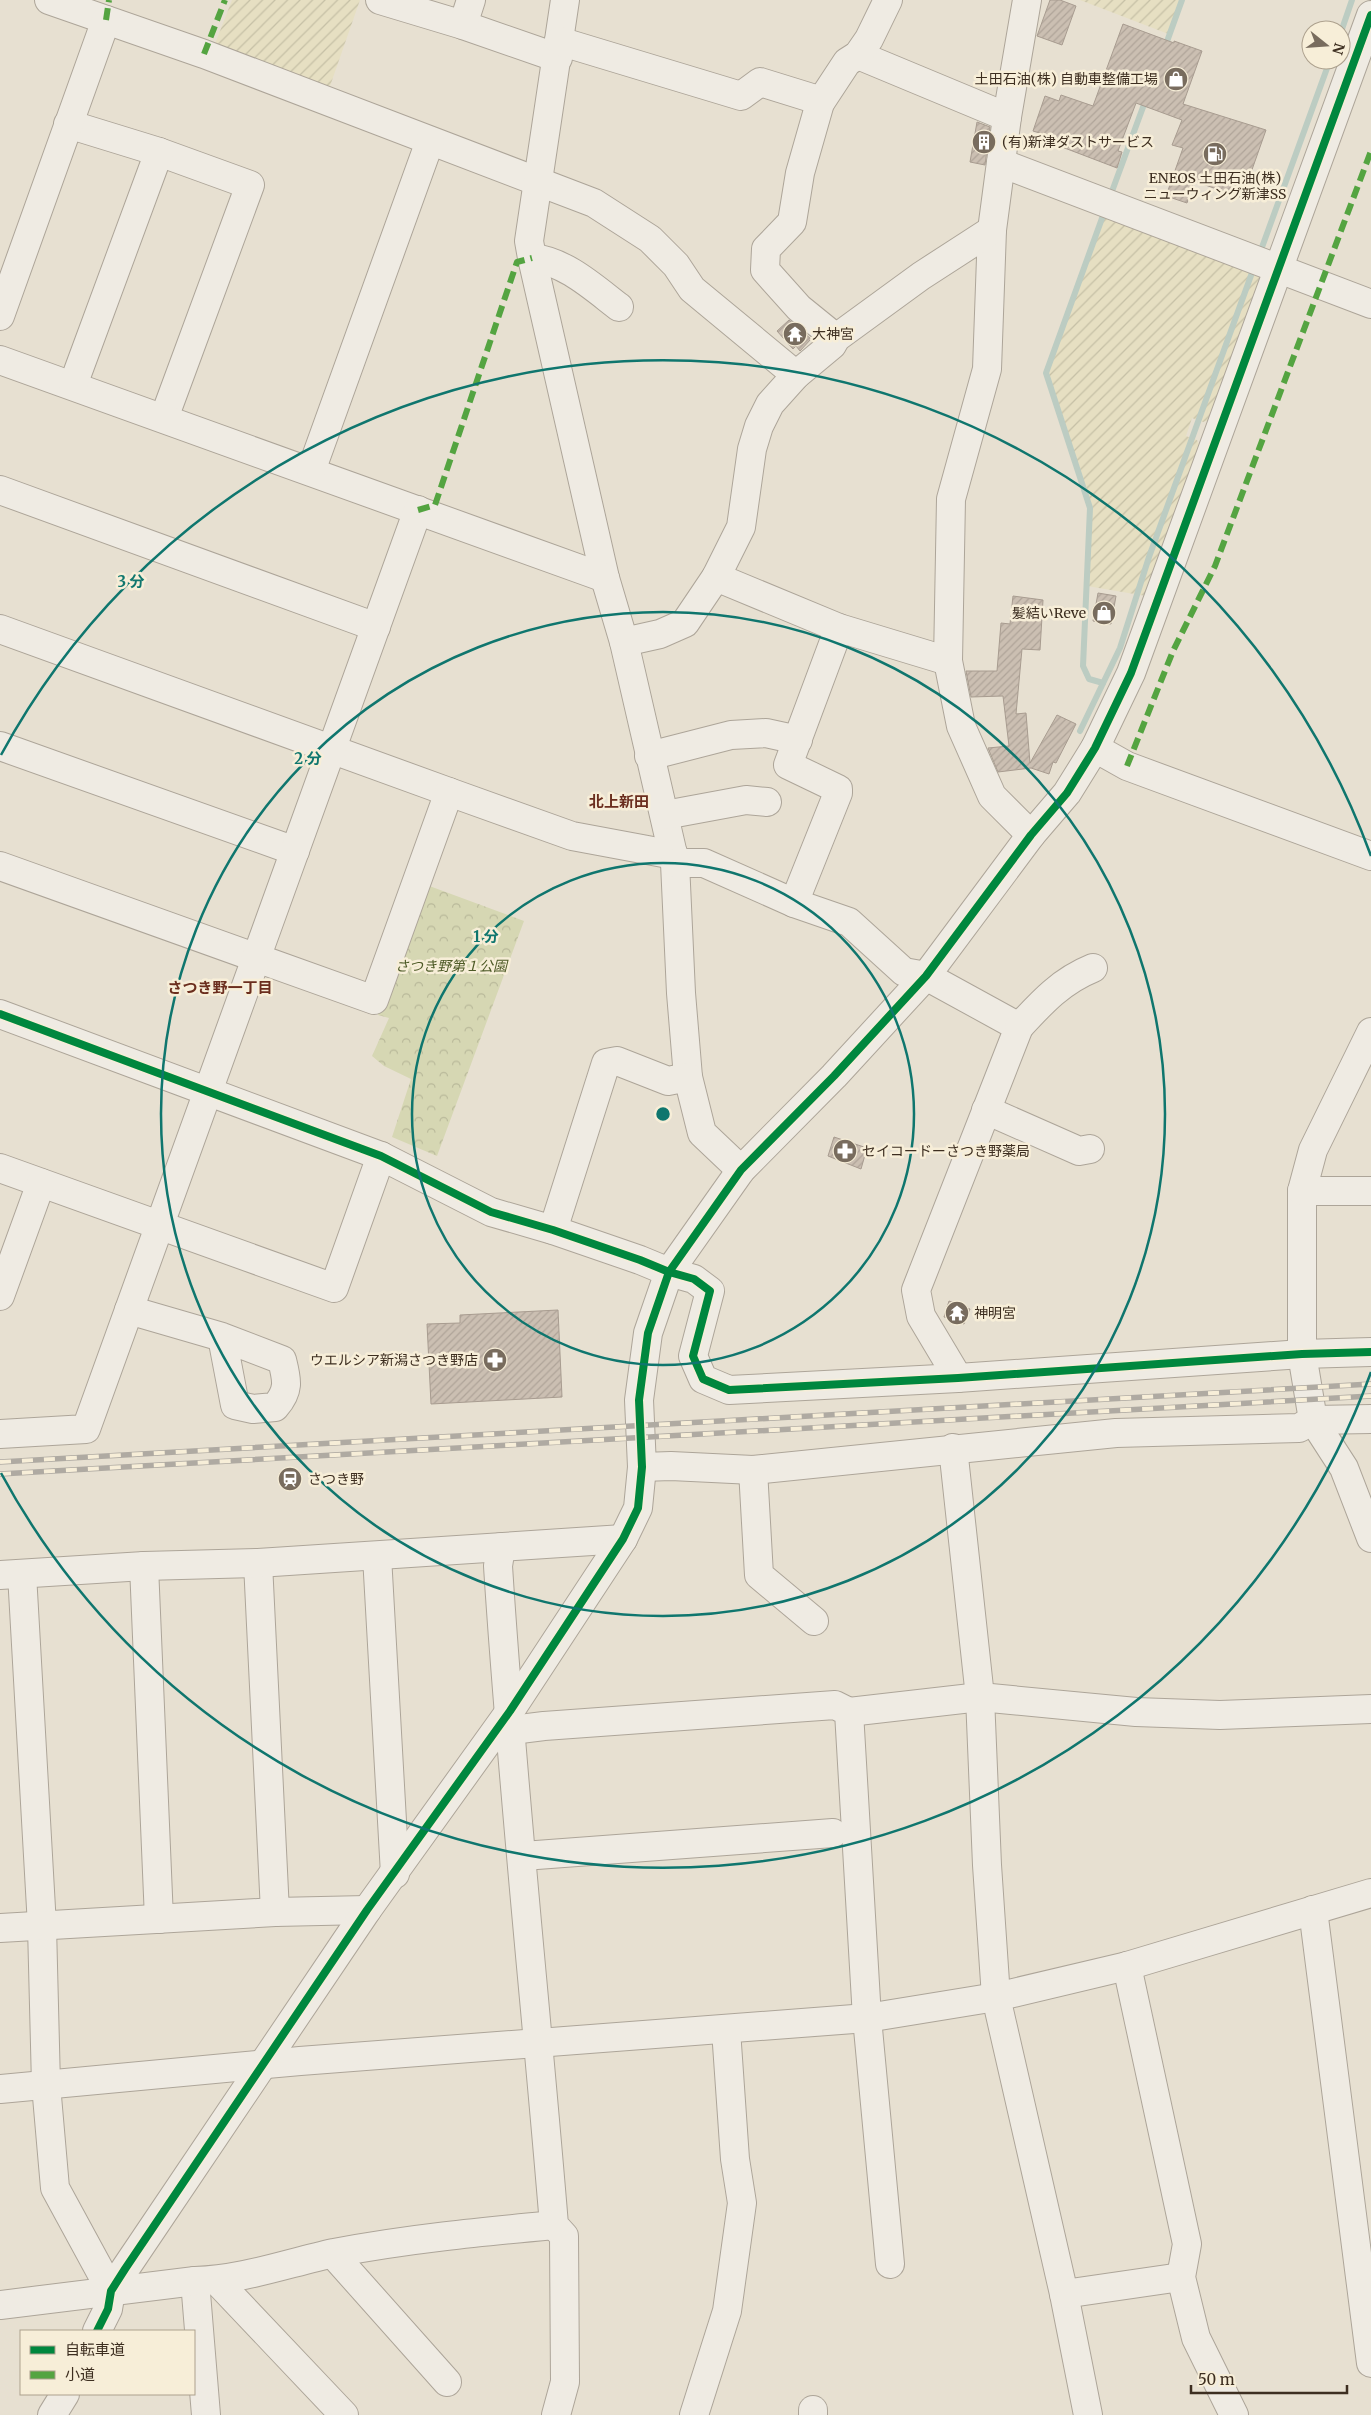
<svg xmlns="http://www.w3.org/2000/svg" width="1371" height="2415" font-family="Merriweather,'Noto Sans JP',serif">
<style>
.farmland{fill:url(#farmland-furrows)}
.forest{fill:url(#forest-crowns)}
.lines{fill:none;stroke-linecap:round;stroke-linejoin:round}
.stream{stroke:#bcccc2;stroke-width:6}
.building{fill:url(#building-hatch);stroke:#a89c90}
.minor-casing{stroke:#ada599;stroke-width:30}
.minor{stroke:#efebe3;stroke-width:28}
.rail-casing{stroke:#afaaa2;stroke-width:5.5}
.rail{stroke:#f7eed8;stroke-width:4;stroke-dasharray:11;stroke-linecap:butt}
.quiet{stroke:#54a441;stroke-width:6;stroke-dasharray:12 6;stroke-linecap:butt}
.cycleway-casing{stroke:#f7eed8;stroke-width:11}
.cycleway{stroke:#00873e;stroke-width:8}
.ring{fill:none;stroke:#0f766e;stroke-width:2.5}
.labels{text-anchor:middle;stroke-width:5;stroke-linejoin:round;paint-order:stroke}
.poi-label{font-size:14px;fill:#3d2e20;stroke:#f7eed8;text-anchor:start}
.park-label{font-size:14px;font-style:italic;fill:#4d5a26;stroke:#f7eed8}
.neighbourhood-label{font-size:15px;font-weight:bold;fill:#6b2e1e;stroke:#f7eed8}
.centre{fill:#0f766e;stroke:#f7eed8;stroke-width:2.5}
.ring-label{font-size:15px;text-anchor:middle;font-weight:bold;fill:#0f766e;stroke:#f7eed8;stroke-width:5;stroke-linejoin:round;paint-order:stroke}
</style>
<defs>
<pattern id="farmland-furrows" width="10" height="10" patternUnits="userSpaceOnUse" patternTransform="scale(1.25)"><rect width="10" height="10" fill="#e6dfc2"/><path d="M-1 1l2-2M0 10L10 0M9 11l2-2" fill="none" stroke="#c6c0a6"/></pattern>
<pattern id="forest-crowns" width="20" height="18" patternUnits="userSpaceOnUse" patternTransform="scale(1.25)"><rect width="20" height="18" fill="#d6d7b3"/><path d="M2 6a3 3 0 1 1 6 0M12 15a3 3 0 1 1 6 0" fill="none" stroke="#b9b99a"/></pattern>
<pattern id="building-hatch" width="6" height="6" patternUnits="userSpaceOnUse" patternTransform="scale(1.25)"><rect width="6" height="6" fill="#cbbfb2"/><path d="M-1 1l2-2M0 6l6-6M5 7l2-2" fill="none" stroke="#afa499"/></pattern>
</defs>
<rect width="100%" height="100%" fill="#e7e0d1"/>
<g class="farmland">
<polygon points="232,0 360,0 329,89 213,49"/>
<polygon points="1080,0 1183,0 1171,35"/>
<polygon points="1105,210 1261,276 1209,420 1203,422 1192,418 1186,436 1197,440 1200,447 1146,596 1087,586 1090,508 1046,373"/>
</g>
<polygon class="forest" points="424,884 524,921 437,1156 392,1137 411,1079 384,1066 372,1056 389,1018 378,1015"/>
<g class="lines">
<g class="stream">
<polyline points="1341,32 1352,0"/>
<polyline points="1165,47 1182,0"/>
<polyline points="1111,194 1146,99"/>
<polyline points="1261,250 1330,60"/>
<polyline points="1103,683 1089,679 1083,666 1090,508 1046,373 1105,210"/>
<polyline points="1080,731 1120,648 1149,557 1253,270"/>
</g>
</g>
<g class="building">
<polygon points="1050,0 1060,0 1076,6 1062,45 1037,36"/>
<polygon points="1123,24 1174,43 1174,41 1202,51 1183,104 1266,130 1242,198 1194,181 1187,203 1166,196 1183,148 1172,145 1182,120 1136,103 1118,151 1122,152 1117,168 1041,139 1043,134 1033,131 1045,96 1059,101 1061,95 1093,106"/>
<polygon points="977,122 990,127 985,165 970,162"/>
<polygon points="789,320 811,339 800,351 796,346 793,349 777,331"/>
<polygon points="1098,593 1116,596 1111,624 1093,621"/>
<polygon points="1013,596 1043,600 1040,650 1022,649 1016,714 1026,713 1030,763 1057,715 1076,724 1056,763 1053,762 1049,774 1031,768 998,772 988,748 1009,746 1003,696 971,697 966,671 997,671 1001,623 1010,624"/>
<polygon points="834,1137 867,1148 861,1169 828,1156"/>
<polygon points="949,1301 970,1309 964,1324 944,1317"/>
<polygon points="558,1310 562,1397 431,1404 427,1324 460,1323 460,1315"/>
</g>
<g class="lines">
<g class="minor-casing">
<g id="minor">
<polyline points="49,0 204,54 594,203 650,239 676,265 692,289 796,375"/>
<polyline points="380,0 463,25 558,58"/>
<polyline points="565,0 529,241 532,258 605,578 624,642 675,863 681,993 688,1077 702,1133 741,1170"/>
<polyline points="1027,0 1007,117 992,230 987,369 951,499 948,661 961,726 992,796 1031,835"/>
<polyline points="463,25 471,0"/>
<polyline points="559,41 741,96 760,82 815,99 820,103"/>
<polyline points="858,55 1007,117"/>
<polyline points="68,124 159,152 250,185 164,418"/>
<polyline points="1001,163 1371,304"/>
<path d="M532,258C565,261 594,288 619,307"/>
<polyline points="0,316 106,20"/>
<polyline points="836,338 799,308 765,270 766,249 792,222 800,173 820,103 847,62 858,55 869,39 888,0"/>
<polyline points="0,360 605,578"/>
<polyline points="73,385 159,152"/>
<polyline points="311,471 430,141"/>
<polyline points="0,490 376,627"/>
<polyline points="716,577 839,628 948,661"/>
<polyline points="0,629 449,792 374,1000 0,866"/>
<polyline points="624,642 660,634 685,623 716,577 741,527 752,449 759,426 770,404 796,375 832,345 836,338 921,276 992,230"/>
<polyline points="0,746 295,851"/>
<polyline points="1095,748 1127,766 1371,856"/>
<polyline points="649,756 731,735 766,733 798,740"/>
<polyline points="449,792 572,836 674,855"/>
<polyline points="665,815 746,800 767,802"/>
<polyline points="675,863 704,863 794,903 849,922 904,972 926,976 1019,1027 916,1290 921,1316 958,1378"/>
<polyline points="794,903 838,793 838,789 788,765 839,628"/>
<polyline points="0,1014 381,1156 491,1212 553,1230 640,1260 669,1272 694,1279 710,1291 693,1356 703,1379 729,1390 958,1378 1302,1354 1371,1352"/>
<path d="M1019,1027C1042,1002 1061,981 1093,968"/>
<polyline points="1371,1032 1313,1150 1302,1191 1302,1354 1313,1420 1344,1468 1371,1538"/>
<polyline points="986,1110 1079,1151 1090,1149"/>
<polyline points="0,1168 334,1288 381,1156"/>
<polyline points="1302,1191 1371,1191"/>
<polyline points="553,1230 606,1063 617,1061 668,1081 688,1077"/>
<polyline points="0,1296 41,1183"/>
<path d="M129,1310L222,1337L282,1360C287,1380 290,1390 275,1407L253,1409L235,1405L222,1337"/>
<polyline points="0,1434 86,1429 418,510"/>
<polyline points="953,1448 980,1697 987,1865 996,1997 1064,2294 1088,2415"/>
<polyline points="642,1467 671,1466 753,1470 1116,1433 1299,1428 1313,1420 1371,1419"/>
<polyline points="753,1470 759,1575 814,1621"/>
<path d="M501,1547L498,1566C512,1786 536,2005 554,2225L564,2236L565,2382L556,2415"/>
<polyline points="377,1556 395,1874"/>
<polyline points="258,1563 275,1912"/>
<polyline points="144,1566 159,1919"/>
<polyline points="22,1574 42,1926 46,2085 55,2188 111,2291"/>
<polyline points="0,1575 144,1566 258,1563 623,1539"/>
<polyline points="849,1712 980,1697 1136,1712 1220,1715 1371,1709"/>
<polyline points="512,1730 544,1726 835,1705 849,1712 867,2018 890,2264"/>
<polyline points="523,1856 833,1833"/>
<polyline points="1313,1910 1371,2363"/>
<polyline points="0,1928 275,1912 367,1910"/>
<polyline points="1127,1966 1187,2244 1181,2277 1196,2338 1234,2415"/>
<polyline points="0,2089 300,2061 867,2018 996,1997 1127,1966 1371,1893"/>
<polyline points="333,2254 447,2382"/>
<polyline points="195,2281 206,2415"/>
<polyline points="217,2281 344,2415"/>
<polyline points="1064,2294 1181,2277"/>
<path d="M0,2305L195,2281C242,2280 288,2263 334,2253C407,2239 480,2232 554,2225"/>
<polyline points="97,2331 108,2309 111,2291 125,2269 367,1910 510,1711 623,1539 638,1508 642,1467 639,1400 648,1333 669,1272 741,1170 834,1076 926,976 1031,835 1067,793 1095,748 1131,673 1371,15"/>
<polyline points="813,2410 813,2415"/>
<polyline points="52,2415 65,2394"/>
<polyline points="694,2415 727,2311 742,2203 735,2159 726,2030"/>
</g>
</g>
<use href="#minor" class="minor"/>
<g class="rail-casing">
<g id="rail">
<polyline points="0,1462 1371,1384"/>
<polyline points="0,1474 1371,1396"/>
</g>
</g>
<use href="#rail" class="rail"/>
<g class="quiet">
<polyline points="106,20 109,0"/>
<polyline points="204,54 225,0"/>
<polyline points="418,510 435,505 517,262 532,258"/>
<polyline points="1127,766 1173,651 1215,566 1371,151"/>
</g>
<g class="cycleway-casing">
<g id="cycleway">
<polyline points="0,1014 381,1156 491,1212 553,1230 640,1260 669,1272 694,1279 710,1291 693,1356 703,1379 729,1390 958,1378 1302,1354 1371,1352"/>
<polyline points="97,2331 108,2309 111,2291 125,2269 367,1910 510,1711 623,1539 638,1508 642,1467 639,1400 648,1333 669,1272 741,1170 834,1076 926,976 1031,835 1067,793 1095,748 1131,673 1371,15"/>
</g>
</g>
<use href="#cycleway" class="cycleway"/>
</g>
<g class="ring">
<circle cx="663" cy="1114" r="251"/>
<circle cx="663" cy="1114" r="502"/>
<path d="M1371 1372A753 753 0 0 1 1 1473M1 755A753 753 0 0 1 1371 856"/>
</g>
<defs>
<g id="shop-disc" transform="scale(1.25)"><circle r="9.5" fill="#786c5e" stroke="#f7eed8"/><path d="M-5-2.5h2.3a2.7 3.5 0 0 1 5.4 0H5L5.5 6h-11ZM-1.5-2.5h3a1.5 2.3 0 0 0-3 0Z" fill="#fff"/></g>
<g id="building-disc" transform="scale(1.25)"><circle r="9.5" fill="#786c5e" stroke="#f7eed8"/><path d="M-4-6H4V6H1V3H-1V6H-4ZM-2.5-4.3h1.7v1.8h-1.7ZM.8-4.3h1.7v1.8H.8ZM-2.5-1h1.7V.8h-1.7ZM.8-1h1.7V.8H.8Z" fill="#fff"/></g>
<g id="fuel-disc" transform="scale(1.25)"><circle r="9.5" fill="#786c5e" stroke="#f7eed8"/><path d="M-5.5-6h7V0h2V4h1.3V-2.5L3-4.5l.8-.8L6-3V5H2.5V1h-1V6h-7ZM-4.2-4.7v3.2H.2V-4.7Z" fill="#fff"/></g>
<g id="temple-disc" transform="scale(1.25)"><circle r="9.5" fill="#786c5e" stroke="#f7eed8"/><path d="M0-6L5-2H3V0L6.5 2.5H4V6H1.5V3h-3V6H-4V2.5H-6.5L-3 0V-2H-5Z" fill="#fff"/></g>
<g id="pharmacy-disc" transform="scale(1.25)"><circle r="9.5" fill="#786c5e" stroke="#f7eed8"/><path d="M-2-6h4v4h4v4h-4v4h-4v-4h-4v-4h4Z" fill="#fff"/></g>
<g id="station-disc" transform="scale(1.25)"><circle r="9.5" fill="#786c5e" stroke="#f7eed8"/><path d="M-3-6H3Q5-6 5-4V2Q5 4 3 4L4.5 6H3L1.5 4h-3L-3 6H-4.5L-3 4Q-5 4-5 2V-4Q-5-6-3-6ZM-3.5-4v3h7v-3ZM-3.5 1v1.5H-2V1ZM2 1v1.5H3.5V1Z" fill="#fff"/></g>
</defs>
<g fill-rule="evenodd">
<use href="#shop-disc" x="1176" y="79"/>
<use href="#building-disc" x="984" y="142"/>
<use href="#fuel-disc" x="1215" y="154"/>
<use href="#temple-disc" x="795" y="334"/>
<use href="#shop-disc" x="1104" y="613"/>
<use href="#pharmacy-disc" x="845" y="1151"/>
<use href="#temple-disc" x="957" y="1313"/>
<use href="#pharmacy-disc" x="495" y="1360"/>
<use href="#station-disc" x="290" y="1479"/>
</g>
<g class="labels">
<g class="poi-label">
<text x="1158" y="84" text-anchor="end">土田石油(株) 自動車整備工場</text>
<text x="1002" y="147">(有)新津ダストサービス</text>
<text x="1215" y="183" text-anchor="middle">ENEOS 土田石油(株)<tspan x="1215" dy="16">ニューウィング新津SS</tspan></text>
<text x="812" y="339">大神宮</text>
<text x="1086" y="618" text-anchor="end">髪結いReve</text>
<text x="862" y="1156">セイコードーさつき野薬局</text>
<text x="974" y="1318">神明宮</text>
<text x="478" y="1365" text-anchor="end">ウエルシア新潟さつき野店</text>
<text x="308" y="1484">さつき野</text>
</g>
<g class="park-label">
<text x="451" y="971">さつき野第１公園</text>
</g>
<g class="neighbourhood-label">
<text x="619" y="807">北上新田</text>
<text x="220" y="993">さつき野一丁目</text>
</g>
</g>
<circle cx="663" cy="1114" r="8" class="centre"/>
<g class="ring-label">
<text x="131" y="587">3 分</text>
<text x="308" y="764">2 分</text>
<text x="486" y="942">1 分</text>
</g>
<rect x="20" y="2330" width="175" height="65" fill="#f7eed8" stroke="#ada18e"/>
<rect x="30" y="2346" width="25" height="8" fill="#00873e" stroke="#ada18e"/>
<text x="65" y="2355" font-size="15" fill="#3d2e20">自転車道</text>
<rect x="30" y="2371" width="25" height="8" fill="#54a441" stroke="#ada18e"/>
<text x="65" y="2380" font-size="15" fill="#3d2e20">小道</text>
<g transform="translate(1326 45) rotate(107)"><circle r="24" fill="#f7eed8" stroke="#ada18e"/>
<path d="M0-4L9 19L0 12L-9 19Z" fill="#786c5e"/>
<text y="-8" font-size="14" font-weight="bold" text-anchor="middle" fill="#3d2e20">N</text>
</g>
<path d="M1191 2385v8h156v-8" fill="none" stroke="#3d2e20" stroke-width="2.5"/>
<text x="1198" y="2385" font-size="15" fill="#3d2e20" stroke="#f7eed8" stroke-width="4" paint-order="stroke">50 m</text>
</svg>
